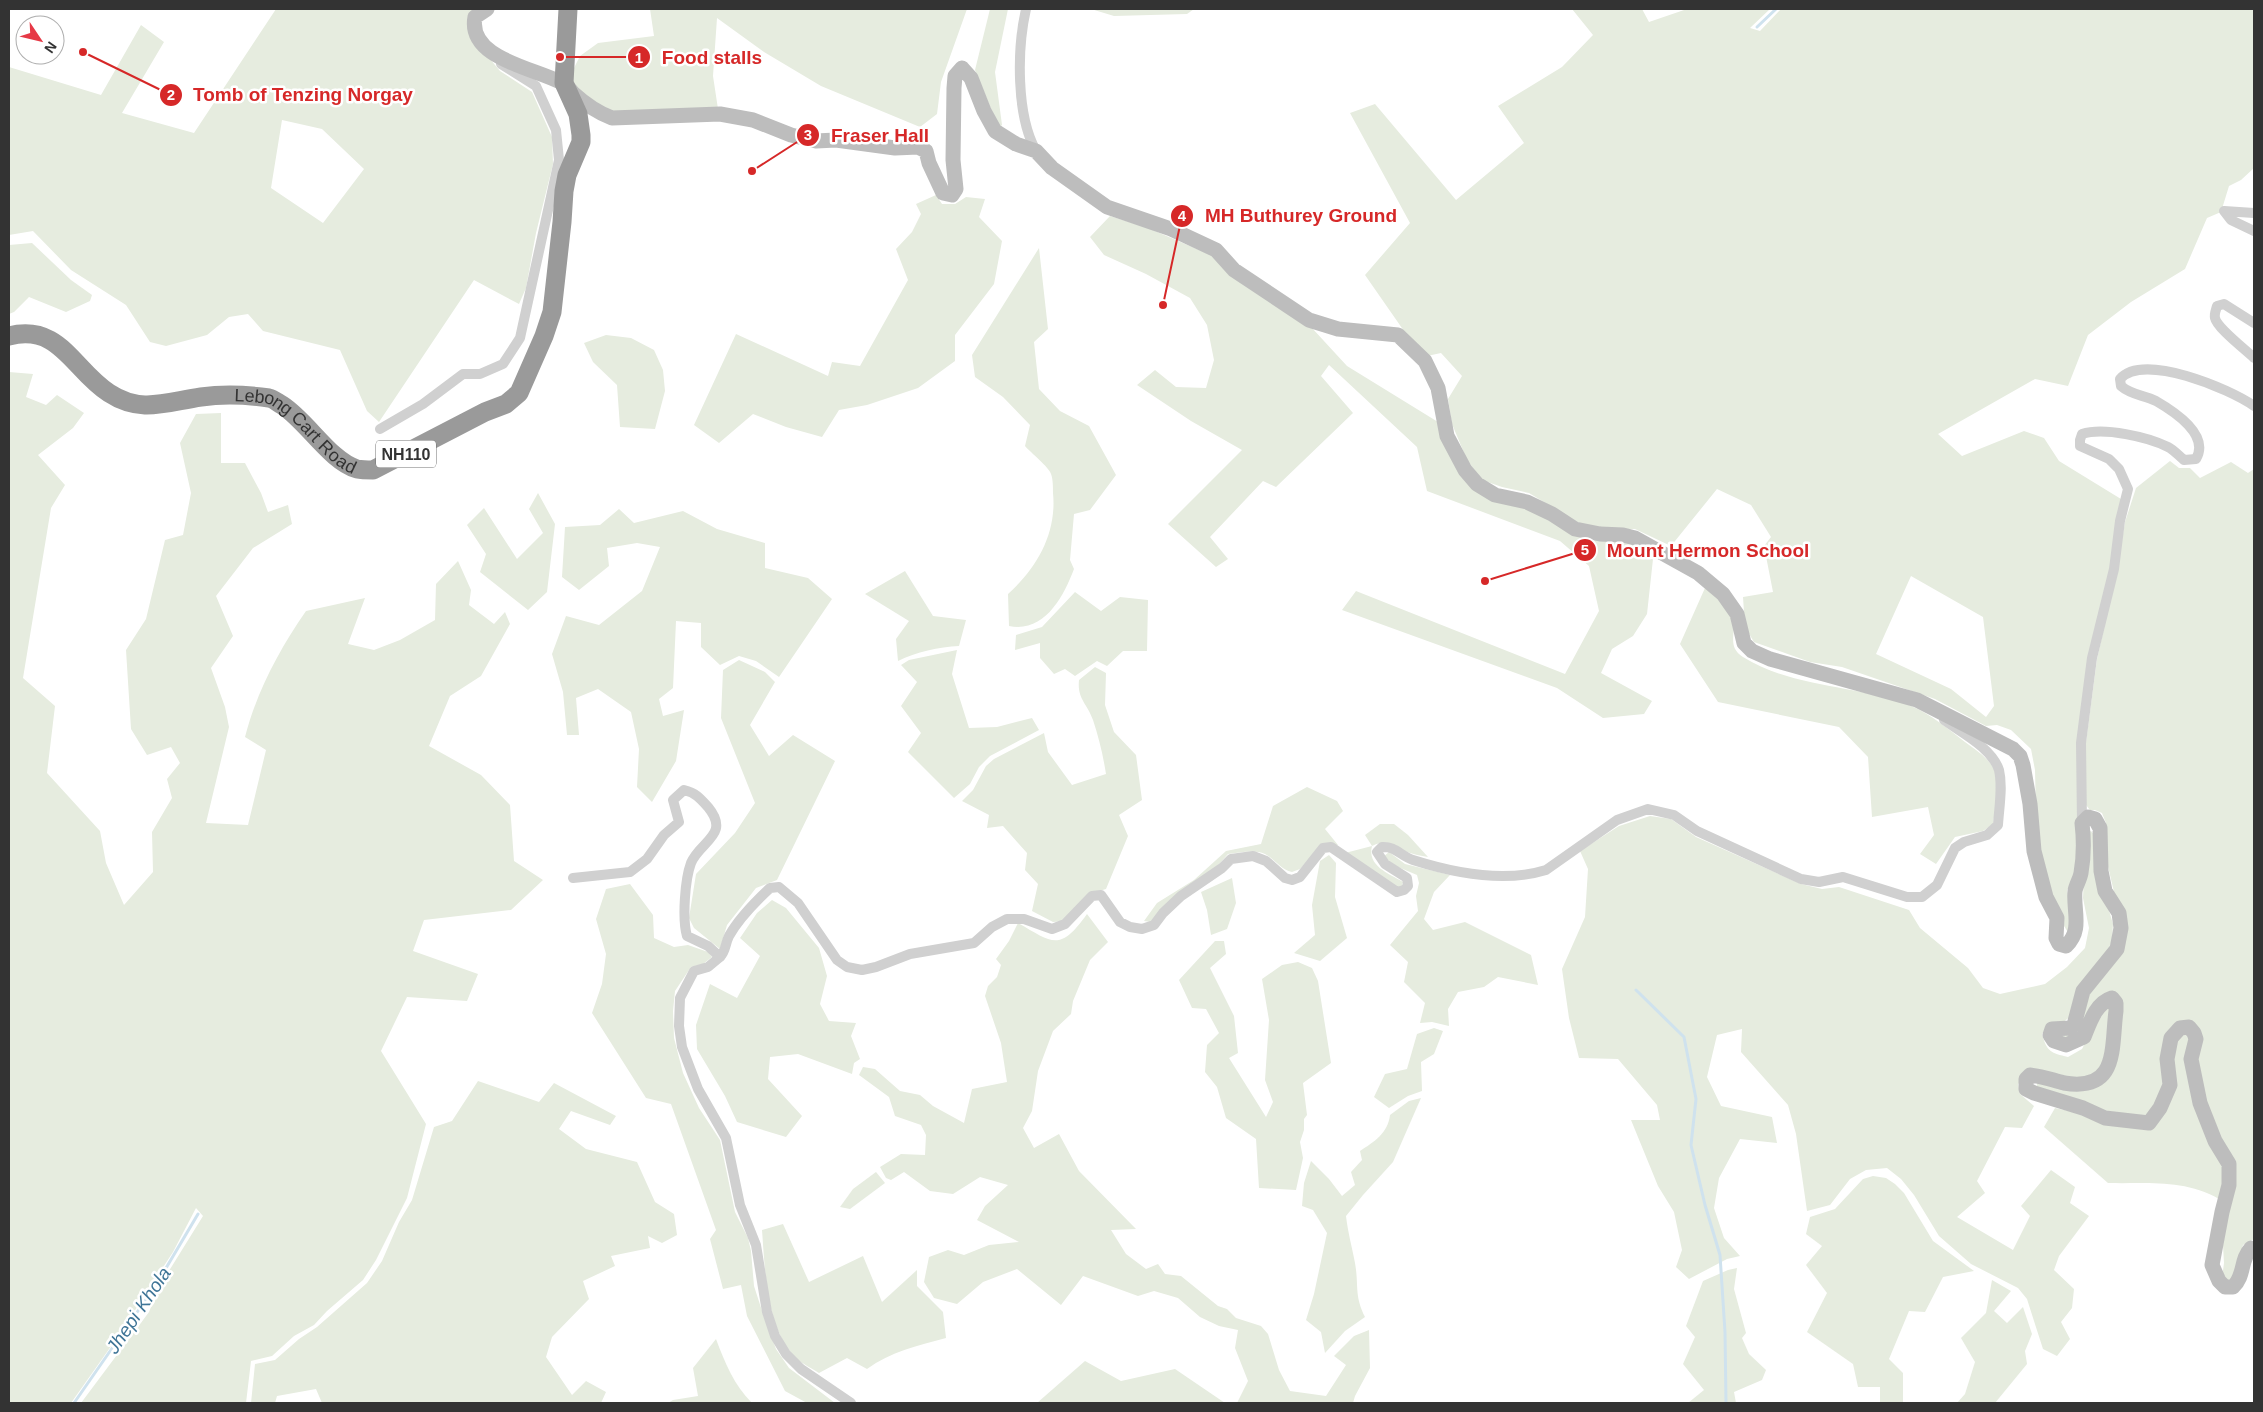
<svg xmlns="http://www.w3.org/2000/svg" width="2263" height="1412" font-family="Arial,sans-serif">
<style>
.green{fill:#e6ecdf;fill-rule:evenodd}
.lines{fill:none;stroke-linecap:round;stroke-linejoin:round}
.stream{stroke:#cfe2ee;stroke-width:3}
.street{stroke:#d0d0d0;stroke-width:10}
.secondary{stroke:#bdbdbd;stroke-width:15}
.highway{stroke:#9a9a9a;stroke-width:19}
.labels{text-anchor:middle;stroke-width:5;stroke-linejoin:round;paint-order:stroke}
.shield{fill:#fff;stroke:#707070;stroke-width:1}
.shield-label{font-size:16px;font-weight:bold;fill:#333}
.street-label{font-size:18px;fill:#333;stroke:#fff}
.water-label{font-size:19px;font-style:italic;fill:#3f7597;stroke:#fff}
.leader{fill:none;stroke:#d62828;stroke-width:2}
.callout-dot{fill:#d62828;stroke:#fff;stroke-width:2}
.mark-label{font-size:15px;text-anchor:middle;font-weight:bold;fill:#fff}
.callout-label{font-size:19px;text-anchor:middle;font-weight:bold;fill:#d62828;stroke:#fff;stroke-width:5;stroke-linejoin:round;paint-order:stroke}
</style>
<rect width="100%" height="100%" fill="#fff"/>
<g class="green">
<path d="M276,9H479L480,47L500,71L532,92L552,137L553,164L536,233L526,288L519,304L474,280L379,422L367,411L340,350L263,331L248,314L229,317L207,335L166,346L150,342L126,305L71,270L33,231L9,235V67L101,95L141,25L164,42L122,113L194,133ZM282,120L322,129L364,169L323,223L271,188Z"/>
<polygon points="650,9 967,9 941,82 937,114 920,127 821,86 764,52 717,18 713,76 718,109 613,114 601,109 568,80 580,56 598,43 654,36"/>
<polygon points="990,9 1008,9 995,72 1002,125 1000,127 998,126 975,70"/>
<polygon points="1091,9 1194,9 1187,14 1114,16"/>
<path d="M1572,9H1642L1649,22L1687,9H1770L1750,28L1760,31L1781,9H2254V168L2241,180L2229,186L2221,212L2207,218L2185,269L2131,302L2088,335L2068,386L2035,379L1938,434L1962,456L2024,431L2044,438L2059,461L2121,499L2111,570L2089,658L2077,874L2067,890L2074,926L2070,936L2060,919L2041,869L2036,813L2035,770L2031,749L2011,730L1997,725L1986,726L1935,699L1842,667L1810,662L1754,642L1745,627L1743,597L1773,592L1764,546L1771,537L1751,505L1717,489L1671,546L1635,529H1598L1577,522L1529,493L1502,487L1482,480L1467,460L1452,424L1448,399L1462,376L1441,353L1427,356L1404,331L1365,275L1410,223L1350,113L1375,104L1456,200L1524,143L1498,106L1562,67L1593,35ZM1911,576L1983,617L1994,706L1986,717L1951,689L1876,654Z"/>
<polygon points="936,195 942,204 955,204 966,197 985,199 979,217 1002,241 994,284 955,335 955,361 918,388 867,405 839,410 822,437 786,427 753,414 719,443 694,425 736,334 828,376 832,362 860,366 908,280 896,249 912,232 921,214 916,204"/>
<polygon points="1110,216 1148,228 1213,256 1312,328 1347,366 1438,422 1475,487 1627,541 1653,559 1647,614 1633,636 1612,649 1601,673 1652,701 1644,714 1603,718 1557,688 1342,610 1356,591 1565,674 1599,611 1589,566 1560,541 1427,491 1417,447 1329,365 1321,376 1353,413 1276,487 1263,481 1210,537 1228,559 1216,567 1168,524 1242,450 1191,421 1137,385 1155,370 1176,387 1206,388 1214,360 1207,325 1190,298 1146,274 1104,255 1090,237"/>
<polygon points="32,243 71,280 92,295 90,301 66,312 29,297 14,312 9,314 9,245"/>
<path d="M1039,248L1048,329L1034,342L1039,389L1060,411L1089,426L1116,475L1090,510L1074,514L1070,560L1074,569C1063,598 1044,633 1009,626L1008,594C1037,568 1057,533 1053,493C1053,487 1053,479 1051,474C1049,467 1031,453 1025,446L1030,425L1003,397L975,377L972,355Z"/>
<polygon points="606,335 631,338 654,350 663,370 665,391 655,429 620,427 617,385 593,362 584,343"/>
<path d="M9,372L33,374L26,397L46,405L57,395L84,413L73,428L38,455L65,485L51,508L23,678L55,706L47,773L100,831L106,863L124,905L153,872L152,832L172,798L167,779L180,763L171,747L147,755L131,729L126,650L146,619L165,540L183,535L191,493L180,443L196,414L221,413V463H245L261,493L268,512L288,505L292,524L253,548L216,596L233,636L211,668L225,707L229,727L206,823L248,825L266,750L245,737C257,691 279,650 306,611L365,598L348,644L374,650L400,640L435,620L436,584L458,561L471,590L469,605L494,624L505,612L510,624L481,676L450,696L429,746L481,775L510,805L514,861L543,880L511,910L424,920L413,951L478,974L467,1001L407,997L381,1051L426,1124L407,1198L376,1260L363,1280L327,1311L314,1325L294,1336L272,1356L251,1361L246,1403H81L149,1312L159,1287L203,1216L196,1208L173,1252L119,1335L71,1403H9Z"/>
<polygon points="2170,461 2179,468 2190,468 2200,478 2231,462 2248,473 2254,469 2254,1239 2243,1245 2234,1276 2227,1283 2222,1278 2224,1263 2223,1245 2233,1185 2209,1118 2195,1059 2199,1035 2177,1027 2165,1087 2146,1119 2106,1116 2036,1089 2038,1080 2097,1087 2118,997 2084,1031 2064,1040 2058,1033 2119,957 2114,892 2106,858 2106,823 2102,813 2095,810 2090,810 2086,805 2086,742 2097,659 2117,570 2125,522 2136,488"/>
<polygon points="538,493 555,524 547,592 528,610 480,572 486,554 467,525 484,508 517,559 543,533 529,509"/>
<polygon points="619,509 634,523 683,511 717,529 765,543 765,568 808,578 832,599 779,677 756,661 739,656 720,665 701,647 701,623 676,621 673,688 659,699 663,716 684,710 676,761 652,802 637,787 639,749 631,712 598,689 576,698 579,735 567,735 563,692 552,654 566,616 599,625 642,591 660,547 637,543 607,548 609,566 579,590 562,577 565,527 600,525"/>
<path d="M905,571L933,616L966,620L959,646C939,647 916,652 898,661L896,639L909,621L865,594Z"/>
<path d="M1705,588C1714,596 1729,606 1733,619C1737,632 1726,646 1743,657C1792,688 1859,685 1911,706C1931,714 1948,729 1965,742C1977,751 1991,759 1996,774C2001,790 1995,808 1993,824L1983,831L1955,837L1936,864L1920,854L1934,835L1928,807L1872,817L1868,757L1839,727L1718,702L1680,644Z"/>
<polygon points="1075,592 1101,611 1120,597 1148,600 1147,651 1123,651 1107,666 1097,661 1075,676 1065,669 1054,674 1040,658 1040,643 1015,650 1016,635 1042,627"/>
<polygon points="957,650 952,674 969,728 997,727 1032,718 1039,730 990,756 979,767 970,784 954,798 908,752 921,733 901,706 917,682 901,665 909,660"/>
<polygon points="739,660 765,672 775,682 750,725 769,756 793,735 835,761 777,880 756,888 727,925 720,949 694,928 689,918 696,874 735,833 755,803 721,718 723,670"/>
<path d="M1095,667L1106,673L1105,705L1114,732L1136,755L1142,800L1119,815L1128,836L1106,889L1092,893L1066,921L1053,922L1032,911L1038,884L1025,870L1027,853L1003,826L987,828L989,815L962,801L973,790L986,766L994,759L1044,733L1048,752L1072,785L1106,774C1103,755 1099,738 1093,720C1087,703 1077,699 1079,680Z"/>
<path d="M1307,787L1337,801L1343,811L1325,829L1338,845L1321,846L1300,869L1292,872C1280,869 1275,859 1265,854C1254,849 1239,853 1228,854L1213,871L1166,904L1151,922L1144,921L1157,903L1194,880L1226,851L1261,844L1273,806Z"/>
<path d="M1650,816L1671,819L1696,837L1801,884L1822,889L1839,887L1909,910L1920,928L1968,968L1983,988L2000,994L2045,984L2067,967L2085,948L2089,928L2083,898L2086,833L2091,831L2096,837L2108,907L2113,924L2112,941L2105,958L2071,1016L2062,1023L2050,1024L2042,1034C2047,1052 2051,1053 2068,1057L2082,1049L2103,1008L2111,1006L2105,1066L2085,1079L2028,1074L2018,1084L2020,1094L2034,1106L2022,1128L2005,1127L1977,1181L1985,1193L1957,1217L2013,1250L2030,1216L2021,1206L2051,1170L2075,1187L2070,1203L2089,1216L2059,1256L2054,1270L2074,1289L2072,1308L2061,1322L2070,1339L2057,1356L2043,1349L2027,1299L2018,1288L1971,1264L1939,1236L1914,1195L1901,1179L1887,1168L1866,1170L1850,1179L1830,1205L1807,1211L1796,1134L1788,1105L1741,1052L1742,1029L1717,1035L1707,1077L1721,1106L1772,1117L1777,1143L1740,1139L1719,1178L1714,1208L1724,1238L1740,1256L1727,1259L1689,1279L1676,1267L1682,1250L1674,1212L1658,1186L1631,1120H1660L1657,1105L1618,1059L1579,1058L1569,1018L1562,969L1585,917L1588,869L1580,851L1619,826Z"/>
<path d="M1380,824H1394L1408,835L1428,857C1421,856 1413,854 1407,852C1394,846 1387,838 1372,846C1367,866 1388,873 1403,882L1402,886L1397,888L1345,853L1372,846L1365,835Z"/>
<polygon points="1389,852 1405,864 1450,875 1434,892 1424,919 1433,930 1465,922 1531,955 1538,985 1498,977 1484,987 1458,992 1448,1009 1449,1026 1432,1022 1420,1023 1425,1003 1404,982 1408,962 1390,945 1418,911 1416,896 1419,883 1417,875 1398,867 1383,857"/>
<polygon points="1329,855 1336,863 1335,897 1347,938 1320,961 1294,953 1315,935 1312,905 1320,861"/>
<polygon points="1232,878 1236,903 1227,929 1211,935 1207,910 1201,892"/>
<polygon points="630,884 653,915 654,938 674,947 688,945 708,952 712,957 703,964 691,967 675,991 673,1011 674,1038 683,1073 699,1108 720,1140 735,1212 748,1238 751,1251 754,1286 764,1317 776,1349 789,1368 835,1403 807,1403 785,1391 747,1316 741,1285 723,1289 710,1239 716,1230 671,1104 646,1098 592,1013 602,984 606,954 596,919 606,889"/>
<polygon points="772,900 786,908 819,948 827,976 820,1004 829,1021 856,1023 851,1036 860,1059 854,1063 852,1074 798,1054 770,1057 768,1079 802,1116 786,1137 737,1122 725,1096 697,1049 696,1025 710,984 737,998 760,956 740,938 757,913"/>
<path d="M1087,914L1108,942L1090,960L1073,1001L1071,1014L1053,1031L1038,1071L1032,1111L1023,1128L1034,1148L1059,1134L1079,1171L1136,1229L1111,1230L1126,1254L1146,1269L1158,1264L1165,1274L1181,1276L1218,1306L1227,1309L1236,1318L1261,1326L1268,1334L1279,1370L1290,1391L1326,1396L1346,1365L1334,1356L1354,1336L1369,1330L1370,1368L1355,1396L1353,1403H1237L1248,1381L1235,1348L1238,1330L1219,1326L1200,1317L1178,1298L1154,1291L1138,1296L1083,1276L1061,1305L1017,1269L983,1282L957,1304L934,1298L924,1282L929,1257L948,1250L964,1255L989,1245L1019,1242L977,1220L985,1206L1008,1185L980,1177L953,1194L930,1191L904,1172L891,1180L886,1178L880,1167L901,1154L925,1155L926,1135L921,1125L895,1116L889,1097L859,1075L863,1067L875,1069L900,1091L920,1095L933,1106L964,1123L972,1089L1007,1082L1001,1043L985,996L988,986L997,977L1001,965L996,959L1009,941L1018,923C1053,943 1060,952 1087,914Z"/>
<polygon points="1215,941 1224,941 1226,954 1210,968 1234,1016 1238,1053 1229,1058 1266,1117 1273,1102 1265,1080 1269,1020 1262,979 1282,965 1298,962 1312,968 1318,981 1331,1063 1303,1083 1307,1115 1304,1119 1304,1130 1300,1142 1303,1158 1296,1190 1259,1188 1256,1139 1226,1118 1217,1087 1205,1072 1207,1045 1219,1033 1206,1009 1192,1008 1179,980"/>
<polygon points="1434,1028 1443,1031 1434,1054 1421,1062 1422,1091 1408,1096 1389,1108 1374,1097 1385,1074 1407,1069 1417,1034"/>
<path d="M2183,1034L2190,1036V1046L2227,1165L2219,1199C2184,1179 2147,1184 2108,1183L2044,1127L2055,1108L2149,1128L2177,1041Z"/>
<polygon points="478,1081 539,1102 554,1083 616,1116 610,1125 571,1111 559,1129 586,1149 637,1162 655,1202 674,1214 677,1235 662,1243 648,1236 650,1248 611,1256 615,1266 583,1281 589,1299 552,1337 546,1357 572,1395 586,1381 606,1392 601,1403 322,1403 316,1389 277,1396 275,1403 251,1403 255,1364 275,1360 299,1339 317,1327 367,1283 382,1261 399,1222 412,1200 434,1127 452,1121"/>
<path d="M1421,1098L1393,1162L1363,1195L1346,1216C1348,1233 1352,1247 1355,1263C1359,1285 1354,1295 1365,1317L1345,1331L1325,1353L1321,1332L1306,1320L1314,1294L1327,1233L1313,1210L1302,1206L1304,1183L1311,1161L1329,1179L1342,1196L1355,1185L1351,1172L1362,1160L1360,1151C1374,1142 1388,1133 1390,1115L1409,1101Z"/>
<polygon points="876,1172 885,1183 850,1209 840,1207 853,1189"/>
<polygon points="1873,1176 1886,1178 1895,1184 1904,1193 1933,1241 1974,1271 1943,1277 1925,1312 1909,1311 1889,1359 1903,1373 1903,1403 1880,1403 1880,1387 1858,1387 1853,1364 1807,1332 1827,1293 1806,1265 1822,1246 1806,1234 1810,1217 1835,1209 1863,1179"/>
<path d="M783,1224L809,1282L863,1256L882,1302L917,1270V1286L943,1312L946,1338C919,1345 890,1352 867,1369L847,1358L819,1373C812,1368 802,1364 796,1358C766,1329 765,1269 762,1230Z"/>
<polygon points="1737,1268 1734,1289 1746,1333 1742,1338 1749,1354 1766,1370 1762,1380 1734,1392 1736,1403 1688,1403 1704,1390 1683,1364 1695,1337 1686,1326 1703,1281 1728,1270"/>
<polygon points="1992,1280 2011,1291 1994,1311 2007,1323 2023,1307 2032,1334 2025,1351 2027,1364 1995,1403 1957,1403 1965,1394 1975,1362 1961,1338 1986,1313"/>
<path d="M716,1339C725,1363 734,1385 752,1403H668L673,1400L698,1396L693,1368Z"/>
<polygon points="1085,1361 1121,1381 1175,1369 1225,1403 1037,1403"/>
</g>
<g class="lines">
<g class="stream">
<polyline points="1757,27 1776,9"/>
<polyline points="1636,990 1684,1037 1696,1099 1691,1145 1705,1205 1720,1255 1725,1332 1726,1403"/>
<polyline points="74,1403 156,1285 198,1214"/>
</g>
<g class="street">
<path d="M1026,9C1017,49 1016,115 1036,151"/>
<polyline points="2254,213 2224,211 2231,220 2254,231"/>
<path d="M2254,323L2224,304L2217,306C2216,310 2214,314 2215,318C2217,328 2246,350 2254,358"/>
<polyline points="380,429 423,404 463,374 480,374 503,364 520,338 559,160 556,130 536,86 501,64"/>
<path d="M2082,823L2081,743L2092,658L2114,569L2120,521L2128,489L2119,469L2109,459L2080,446V440L2082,434C2104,427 2148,437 2168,447C2174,450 2179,456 2184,460L2196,459C2210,435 2175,412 2156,401C2144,395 2131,395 2121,386L2120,379C2143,352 2230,389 2254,406"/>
<path d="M573,878L630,872L647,859L664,835L679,822L673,800L684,790C696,793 700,798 708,807C731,835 700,841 691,863C685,879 682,919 687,936L708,946L720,957C726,951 725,944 729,936C739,918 755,902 770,888L779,887L798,903L837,960L847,967L862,970L876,967L910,954L974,943L992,927L1007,919H1024L1052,929L1065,924L1092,896L1101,895L1120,922L1130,927L1142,929L1154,925L1163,913L1181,896L1222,868L1231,859L1253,856L1266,861L1285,878L1292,880L1300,877L1323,848L1331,847L1397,892L1404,890L1408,886L1407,878L1385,864L1377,852L1382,847C1395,846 1401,856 1413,860C1454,873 1504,883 1546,870L1617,820L1648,809L1674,815L1697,831L1801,879L1819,882L1843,877L1907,897H1922L1937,885L1955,848L1964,842L1987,835L1998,825C1999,808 2003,787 1999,770C1992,748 1962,733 1944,720"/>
<polyline points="720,957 708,967 694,971 680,998 679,1026 682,1047 698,1089 726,1138 740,1205 756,1245 767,1312 775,1336 786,1354 801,1369 851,1403"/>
</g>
<path class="secondary" d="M487,9L475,17C467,59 535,68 562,83C567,85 570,90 573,93C585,104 596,112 612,118L720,114L753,120L791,135L816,141L836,140L895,148L918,147L926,151L929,163L943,193L952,195L956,189L953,160L954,88L955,76L962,68L971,78L984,111L995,131L1016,144L1036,151L1052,168L1107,207L1171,229L1216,250L1234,270L1309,320L1338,329L1398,335L1425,361L1438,388L1447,436L1465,470L1477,484L1495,495L1527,502L1552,514L1575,529L1600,534L1623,535L1635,538L1698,573L1723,594L1737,614L1744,643L1752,651L1770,659L1917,700L2013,749L2020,756L2023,765L2030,804L2034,851L2046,897L2057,918L2056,938L2059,944L2066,946C2083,930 2073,911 2075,891C2076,885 2080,879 2081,873C2084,856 2084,840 2082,823L2088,817L2095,819L2100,828L2101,871L2105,891L2119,913L2121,928L2117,949L2083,991L2074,1025L2070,1028L2052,1029L2050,1035L2054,1041L2066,1045L2084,1037C2090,1022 2096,1003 2112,998L2116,1003V1011C2111,1048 2119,1092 2064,1083C2052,1080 2042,1076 2030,1075L2026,1079V1089L2034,1093L2083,1108L2105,1118L2149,1123L2160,1108L2170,1085L2167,1059L2171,1038L2180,1028L2189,1027L2194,1033L2196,1039L2191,1059L2200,1103L2215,1141L2229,1164V1185L2222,1212L2212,1265L2219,1281L2225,1287H2233C2245,1276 2240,1260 2251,1248L2254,1249"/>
<path class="highway" id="s1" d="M9,336C60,323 73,370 109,393C141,414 166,402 201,397C222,394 248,395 269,398C274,399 278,403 282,405C307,421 330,461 357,469C362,470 368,470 373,470L485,412L506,404L519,393L544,336L552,312L562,222L564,191L567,175L581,142V135L578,114L564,83L568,9"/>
</g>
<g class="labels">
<rect class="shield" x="376" y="440.5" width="60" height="27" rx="4"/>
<g class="shield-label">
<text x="406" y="460">NH110</text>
</g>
<g class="street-label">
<text dy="6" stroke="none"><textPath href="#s1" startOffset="324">Lebong Cart Road</textPath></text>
</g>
<g class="water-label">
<text transform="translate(138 1310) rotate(-56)" y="7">Jhepi Khola</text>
</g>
</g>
<path class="leader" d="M560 57L639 57M83 52L171 95M752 171L808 135M1163 305L1182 216M1485 581L1585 550"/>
<g class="callout-dot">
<circle cx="560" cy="57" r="5"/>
<circle cx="83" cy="52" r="5"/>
<circle cx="752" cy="171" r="5"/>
<circle cx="1163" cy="305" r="5"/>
<circle cx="1485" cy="581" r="5"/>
<circle cx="639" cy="57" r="12"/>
<circle cx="171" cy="95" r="12"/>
<circle cx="808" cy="135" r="12"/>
<circle cx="1182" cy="216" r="12"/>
<circle cx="1585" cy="550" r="12"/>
</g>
<g class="mark-label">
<text x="639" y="63">1</text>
<text x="171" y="100">2</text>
<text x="808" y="140">3</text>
<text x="1182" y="221">4</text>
<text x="1585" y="555">5</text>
</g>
<g class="callout-label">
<text x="712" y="64">Food stalls</text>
<text x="303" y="101">Tomb of Tenzing Norgay</text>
<text x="880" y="142">Fraser Hall</text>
<text x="1301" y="222">MH Buthurey Ground</text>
<text x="1708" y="557">Mount Hermon School</text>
</g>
<rect width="2263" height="1412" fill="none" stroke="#333333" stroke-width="20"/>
<g transform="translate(40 40) rotate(125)"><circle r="24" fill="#ffffff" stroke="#adadad"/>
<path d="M0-4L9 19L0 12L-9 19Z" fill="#e63946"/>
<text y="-8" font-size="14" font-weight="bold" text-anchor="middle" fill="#333333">N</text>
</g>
</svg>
